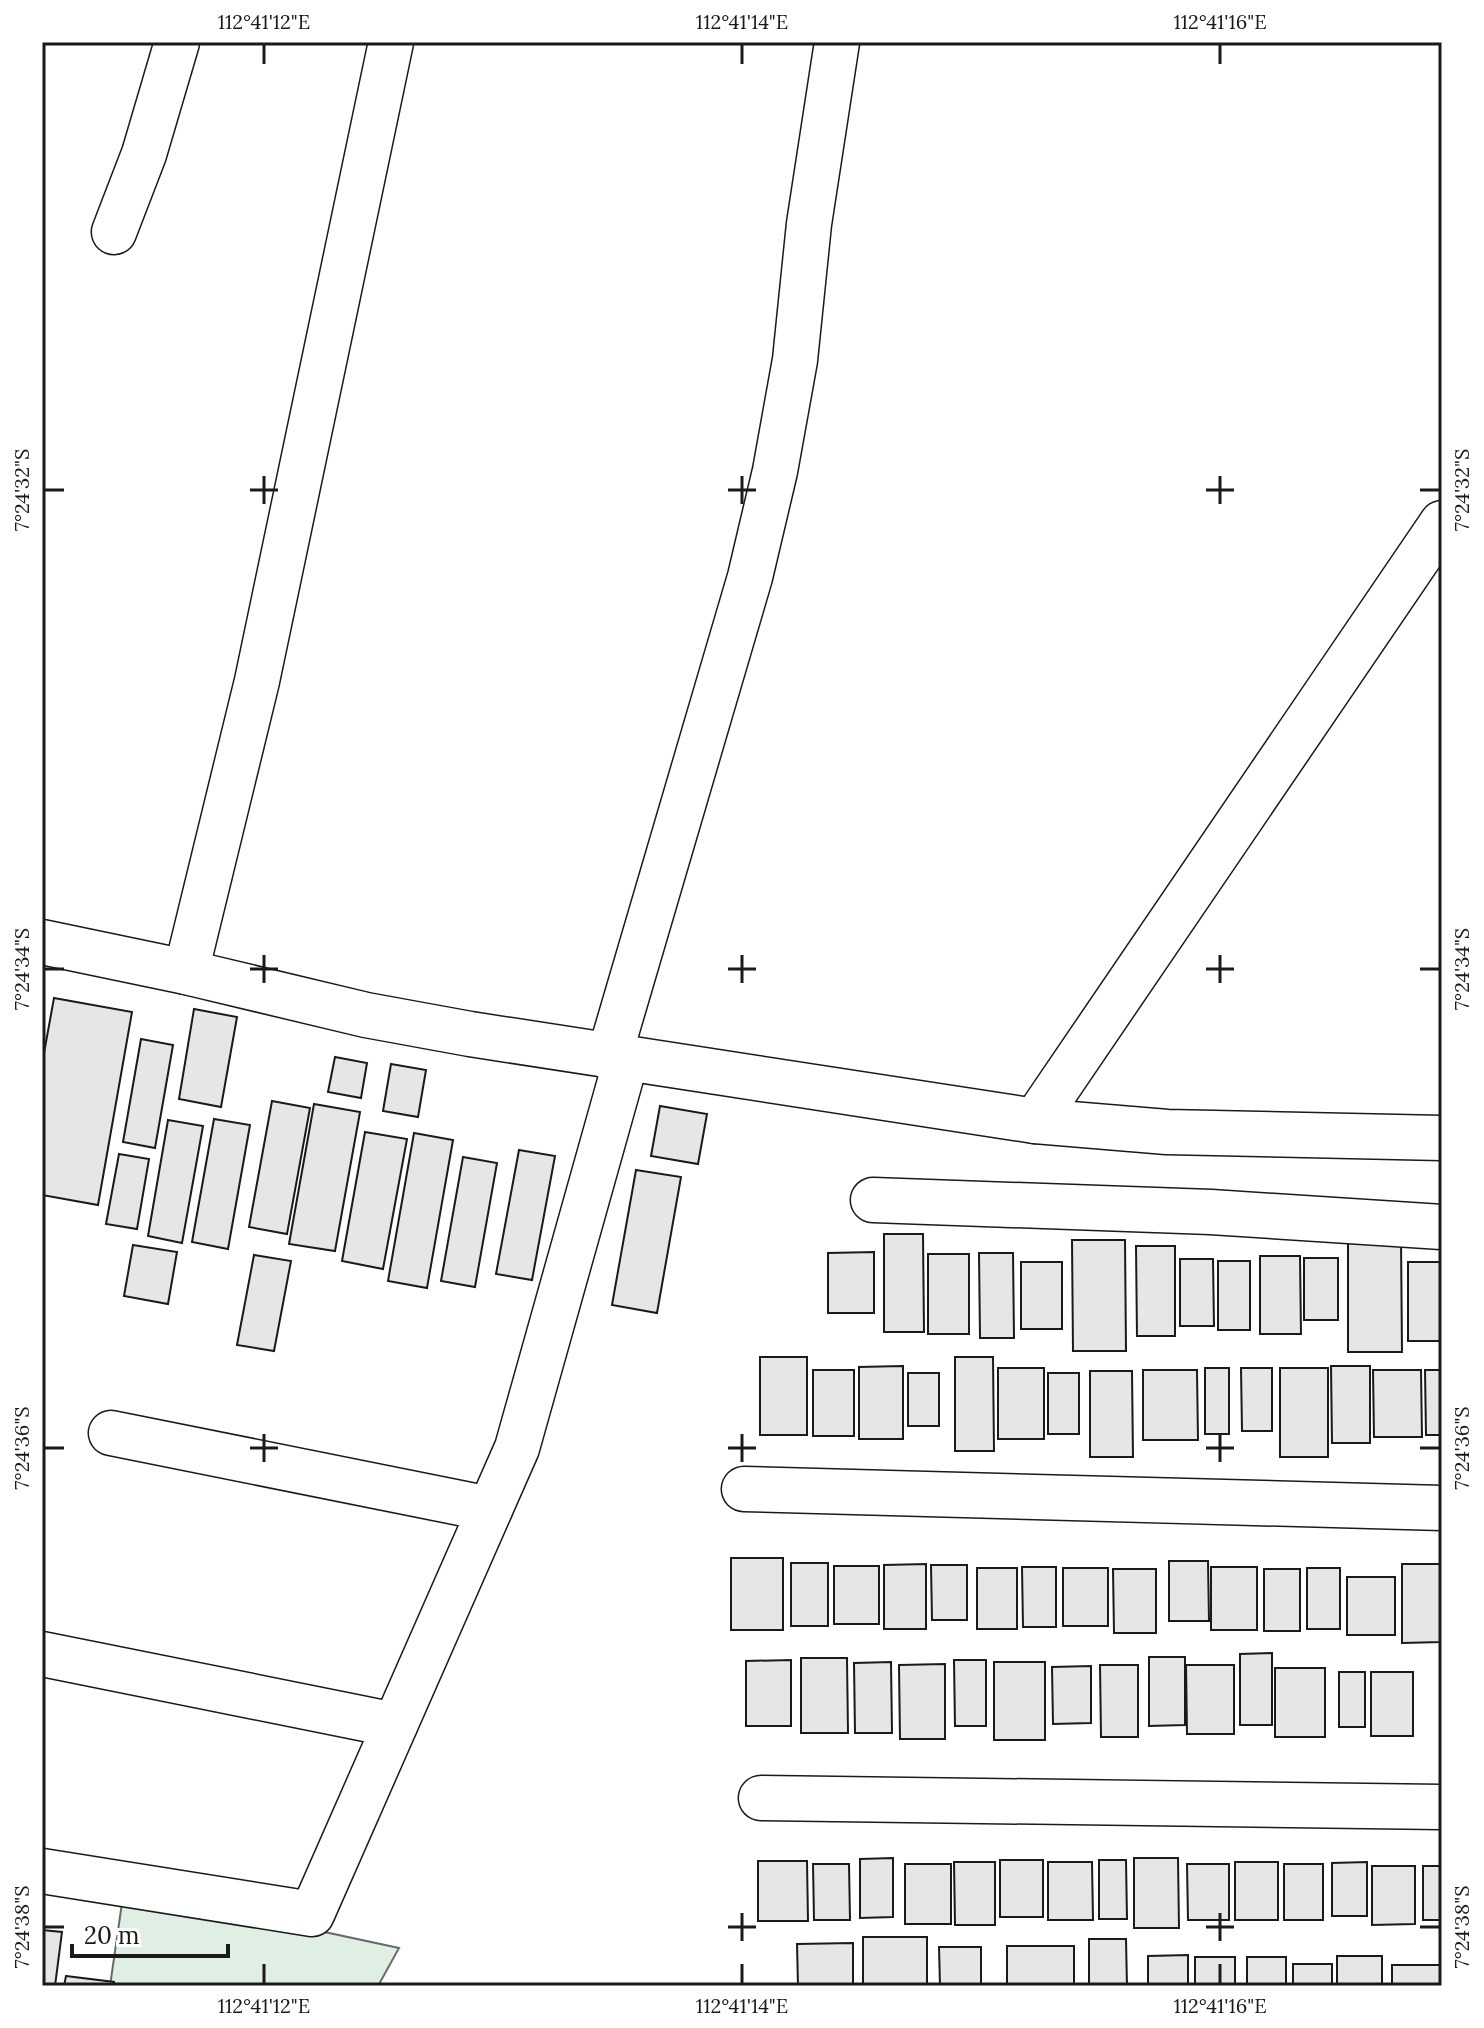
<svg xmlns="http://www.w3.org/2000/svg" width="1484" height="2028" font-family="Lora,serif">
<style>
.green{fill:#e0efe3;stroke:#6a6a6a;stroke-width:2}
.building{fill:#e6e6e6;stroke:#1a1a1a;stroke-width:2}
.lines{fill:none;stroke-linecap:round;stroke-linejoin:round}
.minor-casing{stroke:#1a1a1a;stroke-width:47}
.minor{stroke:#fff;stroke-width:44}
.ticks{fill:none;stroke:#1a1a1a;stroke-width:3}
.neatline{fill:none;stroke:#1a1a1a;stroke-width:3}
.ticks-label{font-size:20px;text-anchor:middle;fill:#1a1a1a}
</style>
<rect width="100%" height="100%" fill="#fff"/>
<polygon class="green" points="124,1889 399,1948 378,1986 110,1986"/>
<g class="building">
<polygon points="54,998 132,1012 98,1205 42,1195 42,1064"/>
<polygon points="194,1009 237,1017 221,1107 179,1099"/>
<polygon points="141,1039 173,1045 155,1148 123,1142"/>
<polygon points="335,1057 367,1063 361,1098 328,1092"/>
<polygon points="391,1064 426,1070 418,1117 383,1111"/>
<polygon points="272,1101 310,1108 287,1234 249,1227"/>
<polygon points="314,1104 360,1112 335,1251 289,1244"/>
<polygon points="660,1106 707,1114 698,1164 651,1156"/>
<polygon points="214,1119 250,1125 228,1249 192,1242"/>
<polygon points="168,1120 203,1126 182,1243 148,1236"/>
<polygon points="365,1132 407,1139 383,1269 342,1261"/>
<polygon points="414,1133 453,1140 427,1288 388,1281"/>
<polygon points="519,1150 555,1156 532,1280 496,1274"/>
<polygon points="119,1154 149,1159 137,1229 106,1224"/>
<polygon points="463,1157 497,1163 475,1287 441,1281"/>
<polygon points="636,1170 681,1177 657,1313 612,1305"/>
<polygon points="884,1234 923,1234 924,1332 884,1332"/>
<polygon points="1348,1238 1401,1238 1402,1352 1348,1352"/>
<polygon points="1072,1240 1125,1240 1126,1351 1073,1351"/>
<polygon points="133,1245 177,1252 168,1304 124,1296"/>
<polygon points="1136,1246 1175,1246 1175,1336 1137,1336"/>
<polygon points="874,1252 874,1313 828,1313 828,1253"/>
<polygon points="979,1253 1013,1253 1014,1338 980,1338"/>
<rect x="928" y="1254" width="41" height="80"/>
<polygon points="254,1255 291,1261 274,1351 237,1345"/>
<polygon points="1260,1256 1300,1256 1301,1334 1260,1334"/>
<rect x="1304" y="1258" width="34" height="62"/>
<polygon points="1180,1259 1213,1259 1214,1326 1180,1326"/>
<rect x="1218" y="1261" width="32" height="69"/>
<rect x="1021" y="1262" width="41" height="67"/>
<rect x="1408" y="1262" width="34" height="79"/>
<rect x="760" y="1357" width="47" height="78"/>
<polygon points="955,1357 993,1357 994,1451 955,1451"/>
<polygon points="903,1366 903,1439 859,1439 859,1367"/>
<polygon points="1331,1366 1370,1366 1370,1443 1332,1443"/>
<rect x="998" y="1368" width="46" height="71"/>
<rect x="1205" y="1368" width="24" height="66"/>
<polygon points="1241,1368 1272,1368 1272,1431 1242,1431"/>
<rect x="1280" y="1368" width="48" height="89"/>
<rect x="813" y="1370" width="41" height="66"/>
<polygon points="1143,1370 1197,1370 1198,1440 1143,1440"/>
<polygon points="1373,1370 1421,1370 1422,1437 1374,1437"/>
<polygon points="1425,1370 1442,1370 1442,1435 1426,1435"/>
<polygon points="1090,1371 1132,1371 1133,1457 1090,1457"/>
<rect x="908" y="1373" width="31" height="53"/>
<rect x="1048" y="1373" width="31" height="61"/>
<rect x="731" y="1558" width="52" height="72"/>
<polygon points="1169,1561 1208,1561 1209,1621 1169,1621"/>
<rect x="791" y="1563" width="37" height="63"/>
<polygon points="926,1564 926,1629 884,1629 884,1565"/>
<polygon points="1402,1564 1442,1564 1442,1642 1402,1643"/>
<polygon points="931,1565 967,1565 967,1620 932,1620"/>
<rect x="834" y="1566" width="45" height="58"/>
<polygon points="1022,1567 1056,1567 1056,1627 1023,1627"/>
<rect x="1211" y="1567" width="46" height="63"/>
<rect x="977" y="1568" width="40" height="61"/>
<rect x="1063" y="1568" width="45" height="58"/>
<rect x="1307" y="1568" width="33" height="61"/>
<polygon points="1113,1569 1156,1569 1156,1633 1114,1633"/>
<rect x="1264" y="1569" width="36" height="62"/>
<rect x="1347" y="1577" width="48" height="58"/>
<polygon points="1272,1653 1272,1725 1240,1725 1240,1654"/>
<polygon points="1149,1657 1185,1657 1185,1725 1149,1726"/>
<polygon points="801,1658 847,1658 848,1733 801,1733"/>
<polygon points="791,1660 791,1726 746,1726 746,1661"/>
<polygon points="954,1660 986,1660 986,1726 955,1726"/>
<polygon points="891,1662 892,1733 855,1733 854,1663"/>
<rect x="994" y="1662" width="51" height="78"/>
<polygon points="945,1664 945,1739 900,1739 899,1665"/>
<polygon points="1100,1665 1138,1665 1138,1737 1101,1737"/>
<polygon points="1186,1665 1234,1665 1234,1734 1187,1734"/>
<polygon points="1091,1666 1091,1723 1053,1724 1052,1667"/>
<rect x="1275" y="1668" width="50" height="69"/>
<rect x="1339" y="1672" width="26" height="55"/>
<rect x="1371" y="1672" width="42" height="64"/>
<polygon points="893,1858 893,1917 860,1918 860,1859"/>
<polygon points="1134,1858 1178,1858 1179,1928 1134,1928"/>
<rect x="1000" y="1860" width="43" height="57"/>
<polygon points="1099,1860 1126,1860 1127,1919 1099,1919"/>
<polygon points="758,1861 807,1861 808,1921 758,1921"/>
<polygon points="954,1862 995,1862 995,1925 955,1925"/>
<polygon points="1048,1862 1092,1862 1093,1920 1048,1920"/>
<rect x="1235" y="1862" width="43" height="58"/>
<polygon points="1367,1862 1367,1916 1332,1916 1332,1863"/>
<polygon points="813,1864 849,1864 850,1920 814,1920"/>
<rect x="905" y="1864" width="46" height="60"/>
<polygon points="1187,1864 1229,1864 1229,1920 1188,1920"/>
<rect x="1284" y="1864" width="39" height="56"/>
<polygon points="1372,1866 1415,1866 1415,1924 1372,1925"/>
<rect x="1423" y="1866" width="19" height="54"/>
<polygon points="42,1930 62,1932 55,1986 42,1986"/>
<rect x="863" y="1937" width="64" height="49"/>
<polygon points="1089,1939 1126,1939 1127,1986 1089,1986"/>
<polygon points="853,1943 853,1986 798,1986 797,1944"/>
<rect x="1007" y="1946" width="67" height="40"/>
<polygon points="939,1947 981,1947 981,1986 940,1986"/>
<polygon points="1188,1955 1188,1986 1148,1986 1148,1956"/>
<rect x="1337" y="1956" width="45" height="30"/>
<rect x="1195" y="1957" width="40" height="29"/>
<rect x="1247" y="1957" width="39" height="29"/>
<rect x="1293" y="1964" width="39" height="22"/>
<rect x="1392" y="1965" width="50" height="21"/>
<polygon points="66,1976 114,1982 114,1986 64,1986"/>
</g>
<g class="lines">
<g class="minor-casing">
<g id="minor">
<polyline points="114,232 144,154 177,42"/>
<polyline points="42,942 186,972 366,1015 470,1034 1035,1121 1167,1132 1442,1138"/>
<polyline points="186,972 257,681 391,42"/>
<polyline points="609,1057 750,577 775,471 795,360 809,224 837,42"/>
<polyline points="1035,1121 1442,523"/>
<polyline points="873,1200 1211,1212 1442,1227"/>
<polyline points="111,1433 490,1509"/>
<polyline points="744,1489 1442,1508"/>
<polyline points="42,1654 395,1725"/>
<polyline points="761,1798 1442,1807"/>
<polyline points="42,1871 312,1914 517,1448 626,1060"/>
</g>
</g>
<use href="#minor" class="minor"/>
</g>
<path class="ticks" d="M264,44V64M742,44V64M1220,44V64M264,476V504M742,476V504M1220,476V504M44,490H64M250,490H278M728,490H756M1206,490H1234M1420,490H1440M264,955V983M742,955V983M1220,955V983M44,969H64M250,969H278M728,969H756M1206,969H1234M1420,969H1440M264,1434V1462M742,1434V1462M1220,1434V1462M44,1448H64M250,1448H278M728,1448H756M1206,1448H1234M1420,1448H1440M742,1913V1941M1220,1913V1941M44,1927H64M728,1927H756M1206,1927H1234M1420,1927H1440M264,1964V1984M742,1964V1984M1220,1964V1984"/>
<rect width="1484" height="2028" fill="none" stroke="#ffffff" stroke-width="88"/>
<path d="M72 1944v12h156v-12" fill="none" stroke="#1a1a1a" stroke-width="4"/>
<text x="84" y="1944" font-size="24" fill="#1a1a1a" stroke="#ffffff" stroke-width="6" paint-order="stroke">20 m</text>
<rect x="44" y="44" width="1396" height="1940" class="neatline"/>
<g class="ticks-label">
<text x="264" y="29">112°41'12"E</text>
<text x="742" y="29">112°41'14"E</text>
<text x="1220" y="29">112°41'16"E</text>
<text transform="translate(22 490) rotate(-90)" y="7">7°24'32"S</text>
<text transform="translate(1462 490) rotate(-90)" y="7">7°24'32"S</text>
<text transform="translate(22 969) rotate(-90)" y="7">7°24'34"S</text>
<text transform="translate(1462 969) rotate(-90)" y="7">7°24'34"S</text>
<text transform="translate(22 1448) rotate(-90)" y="7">7°24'36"S</text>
<text transform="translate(1462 1448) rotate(-90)" y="7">7°24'36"S</text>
<text transform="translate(22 1927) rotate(-90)" y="7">7°24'38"S</text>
<text transform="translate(1462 1927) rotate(-90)" y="7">7°24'38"S</text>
<text x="264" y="2013">112°41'12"E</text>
<text x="742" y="2013">112°41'14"E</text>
<text x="1220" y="2013">112°41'16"E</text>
</g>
</svg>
